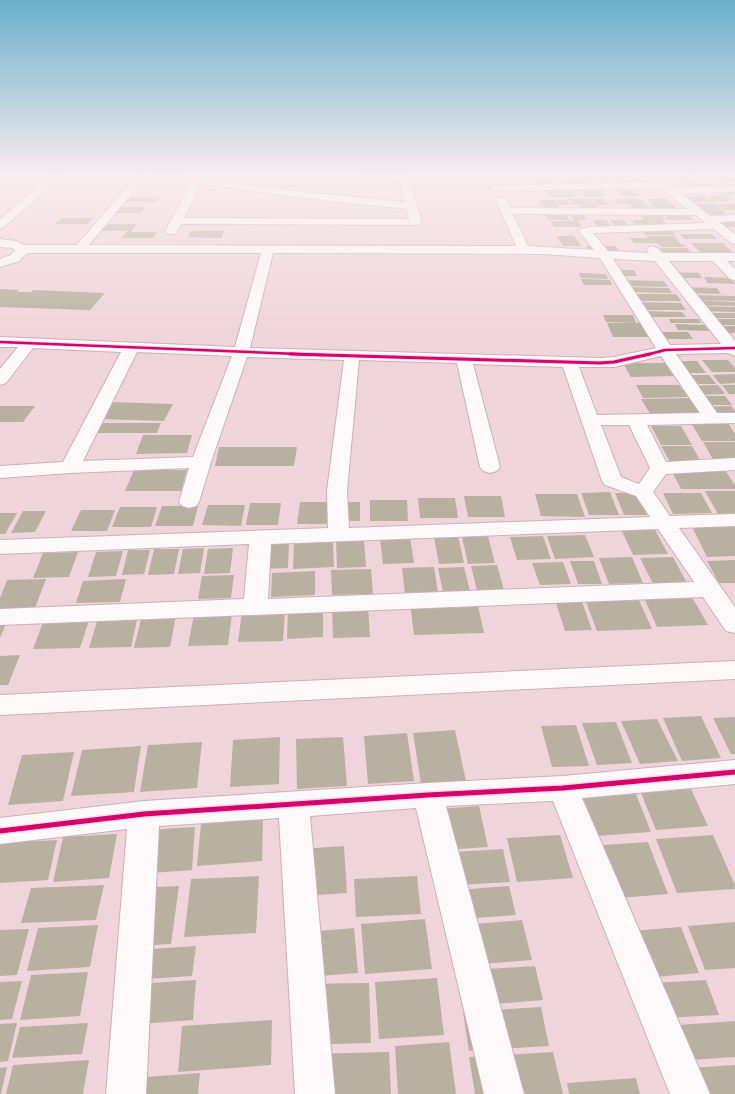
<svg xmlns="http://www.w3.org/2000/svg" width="735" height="1094" font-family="'IBM Plex Sans',sans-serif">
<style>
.building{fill:#b9b19f}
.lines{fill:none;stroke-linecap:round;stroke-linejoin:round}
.minor-casing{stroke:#ccb0b8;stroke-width:2}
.minor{fill:#fdf9fa;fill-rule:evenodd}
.cycleway-far2-casing{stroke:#fedae4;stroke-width:4}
.cycleway-far1-casing{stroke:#fedae4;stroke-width:5}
.cycleway-casing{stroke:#fedae4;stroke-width:8}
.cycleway-far2{stroke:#d6006c;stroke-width:2.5}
.cycleway-far1{stroke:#d6006c;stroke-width:3}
.cycleway{stroke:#d6006c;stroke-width:5}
</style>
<rect width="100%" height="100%" fill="#f0d4dc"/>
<g class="building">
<polygon points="628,177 650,177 656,183 633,183"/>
<polygon points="564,178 586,178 590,183 568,183"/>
<polygon points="596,178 609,178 613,182 600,182"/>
<polygon points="715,178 730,178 735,182 720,182"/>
<polygon points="537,179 553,179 556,184 540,184"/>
<polygon points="684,183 695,183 699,188 689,188"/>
<polygon points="697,183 708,183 713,188 702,188"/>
<polygon points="572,186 596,186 607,197 585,197 581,191 576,192"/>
<polygon points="613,186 630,186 640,196 623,196"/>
<polygon points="716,190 732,191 735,195 720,195"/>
<polygon points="545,191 573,191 577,197 549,197"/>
<polygon points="676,196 705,196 711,202 681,202"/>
<polygon points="708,196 726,196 732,201 713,201"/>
<polygon points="130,197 160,197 156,202 125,202"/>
<polygon points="569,199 590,199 595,206 598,206 602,211 584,211 580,206 586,205 573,205"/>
<polygon points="592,199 604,199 609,205 596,205"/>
<polygon points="613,199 640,199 653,210 635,210 629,204 617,204"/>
<polygon points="648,199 667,199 679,210 655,210 650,205 653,205"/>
<polygon points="539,200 554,200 561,210 546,210"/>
<polygon points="555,200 567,200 571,205 559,205"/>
<polygon points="685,204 716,204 729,217 700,217"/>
<polygon points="718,204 735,204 735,210 724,210"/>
<polygon points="117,207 145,207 141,213 112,213"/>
<polygon points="637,212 658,212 666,220 662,220 669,227 636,227 631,220 644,220"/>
<polygon points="661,212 685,212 693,220 668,220"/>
<polygon points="546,215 566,215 570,220 549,220"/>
<polygon points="571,215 583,215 587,220 577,220 582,227 554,227 550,221 575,221"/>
<polygon points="62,218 93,218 87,224 55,224"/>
<polygon points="706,219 735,219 735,227 713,227"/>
<polygon points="593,220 606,220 612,227 598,227"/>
<polygon points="610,220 623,220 629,227 616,227"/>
<polygon points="105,224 136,224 131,232 157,232 153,238 122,238 127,231 99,231"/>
<polygon points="641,229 670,229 676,235 646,235"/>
<polygon points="191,231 224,231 221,238 188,237"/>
<polygon points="680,234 712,234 717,239 684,239"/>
<polygon points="557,236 574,236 581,246 563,246"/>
<polygon points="646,236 674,236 681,244 683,244 686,247 661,247 658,243 634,243 630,238 648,238"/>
<polygon points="691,243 723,243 733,253 701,253"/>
<polygon points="586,246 615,246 621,254 592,254"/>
<polygon points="660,248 687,248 692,253 664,253"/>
<polygon points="609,270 634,270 637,276 612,276"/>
<polygon points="672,272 699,273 702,278 675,278"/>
<polygon points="579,273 606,274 608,279 581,278"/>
<polygon points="704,277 731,278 735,284 707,283"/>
<polygon points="581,279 610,280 612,285 584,285"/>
<polygon points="619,280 664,281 668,287 623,286"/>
<polygon points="623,287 669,288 672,293 625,292"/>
<polygon points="678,287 717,288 721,294 681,293"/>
<polygon points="0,289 19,290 17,292 32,292 33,290 105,293 90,310 0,307"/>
<polygon points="628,294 676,294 681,301 632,301"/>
<polygon points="687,295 735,296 735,301 689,300"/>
<polygon points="691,300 735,302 735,306 693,305"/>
<polygon points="634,302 681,303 686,310 639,310"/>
<polygon points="695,306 735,307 735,312 698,311"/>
<polygon points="641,311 682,312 686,317 644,317"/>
<polygon points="702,313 735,313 735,318 706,318"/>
<polygon points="603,315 633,315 636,323 606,322"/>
<polygon points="669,319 699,319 701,323 671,323"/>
<polygon points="713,319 735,319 735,325 717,325"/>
<polygon points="607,323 641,323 648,337 613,337"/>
<polygon points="675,324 705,325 709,331 678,330"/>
<polygon points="721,326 735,326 735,333 727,333"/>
<polygon points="657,332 688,332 693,339 661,339"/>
<polygon points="702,360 728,360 735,368 735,372 712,372"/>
<polygon points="670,361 697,361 706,373 678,373"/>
<polygon points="623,363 666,363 675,376 631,377"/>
<polygon points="735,374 735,383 720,384 713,375"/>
<polygon points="678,375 709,375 716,384 685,384"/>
<polygon points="636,385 679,385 688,397 643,398"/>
<polygon points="718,385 725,394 695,395 688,386"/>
<polygon points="722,385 735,385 735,394 729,394"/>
<polygon points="695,396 725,396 732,405 701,405"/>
<polygon points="689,398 704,419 654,420 641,399"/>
<polygon points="110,402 173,404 164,421 99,419"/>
<polygon points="0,406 35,406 23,422 0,422"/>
<polygon points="731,406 735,411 735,417 708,417 701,407"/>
<polygon points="97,423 161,423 157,433 91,433"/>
<polygon points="691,423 728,423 735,434 735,441 702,441"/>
<polygon points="651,426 681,426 692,445 661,445"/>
<polygon points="143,435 192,435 187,453 136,454"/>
<polygon points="703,442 735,442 735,460 714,461"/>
<polygon points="661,446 692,446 701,462 670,462"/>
<polygon points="219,447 297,447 294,466 215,466"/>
<polygon points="134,470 187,470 181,491 125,491"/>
<polygon points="671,470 725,470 735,485 735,489 681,489"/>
<polygon points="705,491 735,491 735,513 718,514"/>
<polygon points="610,492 619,515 589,515 581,493"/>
<polygon points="615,493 637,493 647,515 624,515"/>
<polygon points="663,493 701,493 712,513 673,514"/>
<polygon points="535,494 577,494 585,517 541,516"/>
<polygon points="464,496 501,496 505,517 468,517"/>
<polygon points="418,498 455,498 458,518 420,518"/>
<polygon points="370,500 407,500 408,521 370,521"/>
<polygon points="300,502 337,502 336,524 297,524"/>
<polygon points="342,502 360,502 360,521 341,521"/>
<polygon points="250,503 281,503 278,525 246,525"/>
<polygon points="208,505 245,505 241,526 202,525"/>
<polygon points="162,506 198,506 193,526 155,526"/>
<polygon points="120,507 157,507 151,527 112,527"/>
<polygon points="81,510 115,510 107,531 71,531"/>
<polygon points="23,511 46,511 35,532 11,533"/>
<polygon points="0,513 17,513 5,534 0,534"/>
<polygon points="653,526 668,554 633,555 620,527"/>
<polygon points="692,527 735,527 735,556 707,557"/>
<polygon points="585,535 594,557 555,559 547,536"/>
<polygon points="458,536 464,563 439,564 434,537"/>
<polygon points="488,536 495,563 468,564 462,537"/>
<polygon points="543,536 551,559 517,560 510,537"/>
<polygon points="410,537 414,563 383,564 380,538"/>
<polygon points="364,539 366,567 337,568 336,540"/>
<polygon points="333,541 334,567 293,569 294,543"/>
<polygon points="289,543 288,568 259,569 261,544"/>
<polygon points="204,548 200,573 178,574 183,549"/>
<polygon points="233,548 230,573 204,574 208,549"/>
<polygon points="154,549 179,549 174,574 148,575"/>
<polygon points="128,550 150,550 144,574 122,575"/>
<polygon points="123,551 116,576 88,577 96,552"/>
<polygon points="78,552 69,577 33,578 43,553"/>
<polygon points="632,557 643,583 609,584 599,558"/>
<polygon points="673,557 687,583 653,584 640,558"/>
<polygon points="735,560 735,583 719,583 707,561"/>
<polygon points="570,561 594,561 602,584 578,584"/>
<polygon points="563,562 571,584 540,585 532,563"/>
<polygon points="497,565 504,590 477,591 471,566"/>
<polygon points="434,567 438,593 405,594 402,568"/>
<polygon points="464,567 470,591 443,592 438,568"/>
<polygon points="371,569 373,594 332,595 331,570"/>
<polygon points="315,571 315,595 271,597 272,573"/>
<polygon points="234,575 231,598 198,599 202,576"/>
<polygon points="46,579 35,608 0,609 0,598 7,580"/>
<polygon points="126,579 120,602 76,603 83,581"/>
<polygon points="692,597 708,625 657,627 644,598"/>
<polygon points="638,598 652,629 597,631 585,599"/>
<polygon points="581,599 592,630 565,631 555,600"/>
<polygon points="477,601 484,633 414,635 410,603"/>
<polygon points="368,606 370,637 333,638 332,607"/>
<polygon points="140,607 131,647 89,648 101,608"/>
<polygon points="93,608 80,648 33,649 48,609"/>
<polygon points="323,608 323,637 287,639 288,609"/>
<polygon points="143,611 177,611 170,647 134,648"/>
<polygon points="285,611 283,641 238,642 242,612"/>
<polygon points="232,613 228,645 188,646 194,614"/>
<polygon points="0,619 8,619 0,638"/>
<polygon points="20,655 8,685 0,685 0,656"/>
<polygon points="701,716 721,758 682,761 663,718"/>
<polygon points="735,717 735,754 731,754 713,718"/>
<polygon points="657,719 678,761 640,764 621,721"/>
<polygon points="616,722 632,763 597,765 582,723"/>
<polygon points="576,725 589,766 552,767 541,726"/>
<polygon points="455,730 466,781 421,784 413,733"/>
<polygon points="407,733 414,781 368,784 364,736"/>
<polygon points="280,737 279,784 230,787 233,740"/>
<polygon points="343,737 347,786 297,789 296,739"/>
<polygon points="202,742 197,788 140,792 148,745"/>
<polygon points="141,746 134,792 71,796 82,750"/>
<polygon points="74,752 63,801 8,805 22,755"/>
<polygon points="691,789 708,826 656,830 641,793"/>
<polygon points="636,794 651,832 584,837 572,798"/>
<polygon points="479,806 488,847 430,851 424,810"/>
<polygon points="263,819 262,861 197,866 201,823"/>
<polygon points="195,827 192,870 125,875 131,831"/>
<polygon points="117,834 109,878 53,882 63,837"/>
<polygon points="560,835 573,878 517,882 507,838"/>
<polygon points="713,835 735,885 735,889 677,893 656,839"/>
<polygon points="57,840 48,880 0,883 0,843"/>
<polygon points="648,842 668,894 606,899 589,846"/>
<polygon points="344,846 347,893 287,897 287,850"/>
<polygon points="503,849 510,882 442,886 437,853"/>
<polygon points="259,876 256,933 184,937 191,879"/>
<polygon points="417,876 421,914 356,917 354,879"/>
<polygon points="104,885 96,920 21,923 31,888"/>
<polygon points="179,886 171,944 119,947 130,888"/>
<polygon points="509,886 516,915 449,920 444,891"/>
<polygon points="425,919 432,969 365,974 361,924"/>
<polygon points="522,920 532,960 457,966 451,926"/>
<polygon points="735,922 735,968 705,970 688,926"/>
<polygon points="98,925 90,967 27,971 38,928"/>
<polygon points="681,927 699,973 634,979 619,932"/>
<polygon points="354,928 358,973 293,978 293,933"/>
<polygon points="29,929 17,975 0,976 0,930"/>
<polygon points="196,946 192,976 115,981 120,951"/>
<polygon points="535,966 543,1000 462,1007 456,971"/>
<polygon points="88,972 80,1016 20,1020 31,975"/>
<polygon points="437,978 444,1035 379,1039 375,982"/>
<polygon points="196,980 193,1020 115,1026 121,985"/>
<polygon points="706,980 719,1015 644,1019 634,984"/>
<polygon points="22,981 12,1019 0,1020 0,982"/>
<polygon points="369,983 371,1043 293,1045 296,984"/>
<polygon points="541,1007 549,1046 469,1051 463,1012"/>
<polygon points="272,1020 271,1065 178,1072 182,1026"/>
<polygon points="735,1021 735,1057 661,1062 650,1027"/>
<polygon points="17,1023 8,1061 0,1062 0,1024"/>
<polygon points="88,1023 82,1054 12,1058 20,1027"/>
<polygon points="449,1042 456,1094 398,1094 395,1046"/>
<polygon points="389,1052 391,1094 307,1094 308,1054"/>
<polygon points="553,1052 563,1094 475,1094 469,1057"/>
<polygon points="89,1060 83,1094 6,1094 13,1065"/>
<polygon points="735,1065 735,1094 670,1094 663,1070"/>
<polygon points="7,1067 1,1094 0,1094 0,1068"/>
<polygon points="200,1073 198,1094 116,1094 119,1079"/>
<polygon points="636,1078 640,1094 569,1094 567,1083"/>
</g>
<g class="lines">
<g class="minor-casing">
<g id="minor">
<polygon points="51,176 62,176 4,227 0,228 0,219"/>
<path d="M136,176H146L89,245L516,246L496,200L497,198H505L510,208L687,209L661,188L496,191L492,190L491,188L492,186L653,182L650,180L642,179L640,177L697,176L692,179L663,180L672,187L735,186V192L680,193L710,216L735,215V221L719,222L735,234V244L731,243L714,229L593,233L608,251L649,253L647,250L649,247C656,246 658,248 662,253H735V261H727L735,269V280L730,279L713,261H669L735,341V356L728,353L676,354L717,413H735V423L647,425L666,462L735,458V470L666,474L653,492L670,516L735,514V526L679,528L735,607V633L726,631L703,597L0,625V609L244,599L249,544L0,554V540L328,528L327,491L344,360L247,357L211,462L199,502L196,506L189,508L182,506L179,502L189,468L70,473L0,478V466L63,462L121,352L33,348L6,383L0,385V369L18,347H0V337L235,347L261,253H27L19,261L0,267V259L11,255L15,250L12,248L0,247V239L16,241L24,245H77ZM513,214L696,215L706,223L589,227L581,229L579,231L594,250L528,246ZM273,253L544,254L600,258L656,348L614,357L600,358L250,348ZM613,259L655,261L721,344L670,345ZM137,352L232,356L193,457L83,461ZM661,356L700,413L597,415L579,367H614ZM359,360L457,363L480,467L483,471L490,473L497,471L500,467L473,364L563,367L602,481L605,485L636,496L650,517L349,528L347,491ZM601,425H629L650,468L639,484L621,477ZM658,529L694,582L268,599L271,544Z"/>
<path d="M154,176H183L312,193L405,202L400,183L363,179L358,176H410L409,180L422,222L420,224L416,225L181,224L175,234H167L165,232L191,183L159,179ZM201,184L312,199L407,209L409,219L184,218Z"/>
<polygon points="735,661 735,679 0,715 0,695"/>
<polygon points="735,760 735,784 582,798 710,1094 670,1094 553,801 446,806 524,1094 484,1094 416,808 310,816 335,1094 295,1094 279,818 159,826 146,1094 106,1094 127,829 0,844 0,818 144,801 428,783 563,776"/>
</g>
</g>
<use href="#minor" class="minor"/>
<g class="cycleway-far2-casing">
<g id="cycleway-far2">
<polyline points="0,342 323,355"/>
<polyline points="646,355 665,350 735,348"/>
</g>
</g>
<g class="cycleway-far1-casing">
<polyline id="cycleway-far1" points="290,354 600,363 614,362 650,354"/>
</g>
<g class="cycleway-casing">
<polyline id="cycleway" points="0,831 144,814 428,795 563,788 735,772"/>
</g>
<use href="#cycleway-far2" class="cycleway-far2"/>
<use href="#cycleway-far1" class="cycleway-far1"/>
<use href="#cycleway" class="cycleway"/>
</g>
<linearGradient id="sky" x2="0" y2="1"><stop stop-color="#69b0cb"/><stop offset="0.53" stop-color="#f8ecef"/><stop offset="1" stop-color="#f8ecef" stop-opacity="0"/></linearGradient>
<rect width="735" height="329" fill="url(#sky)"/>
</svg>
